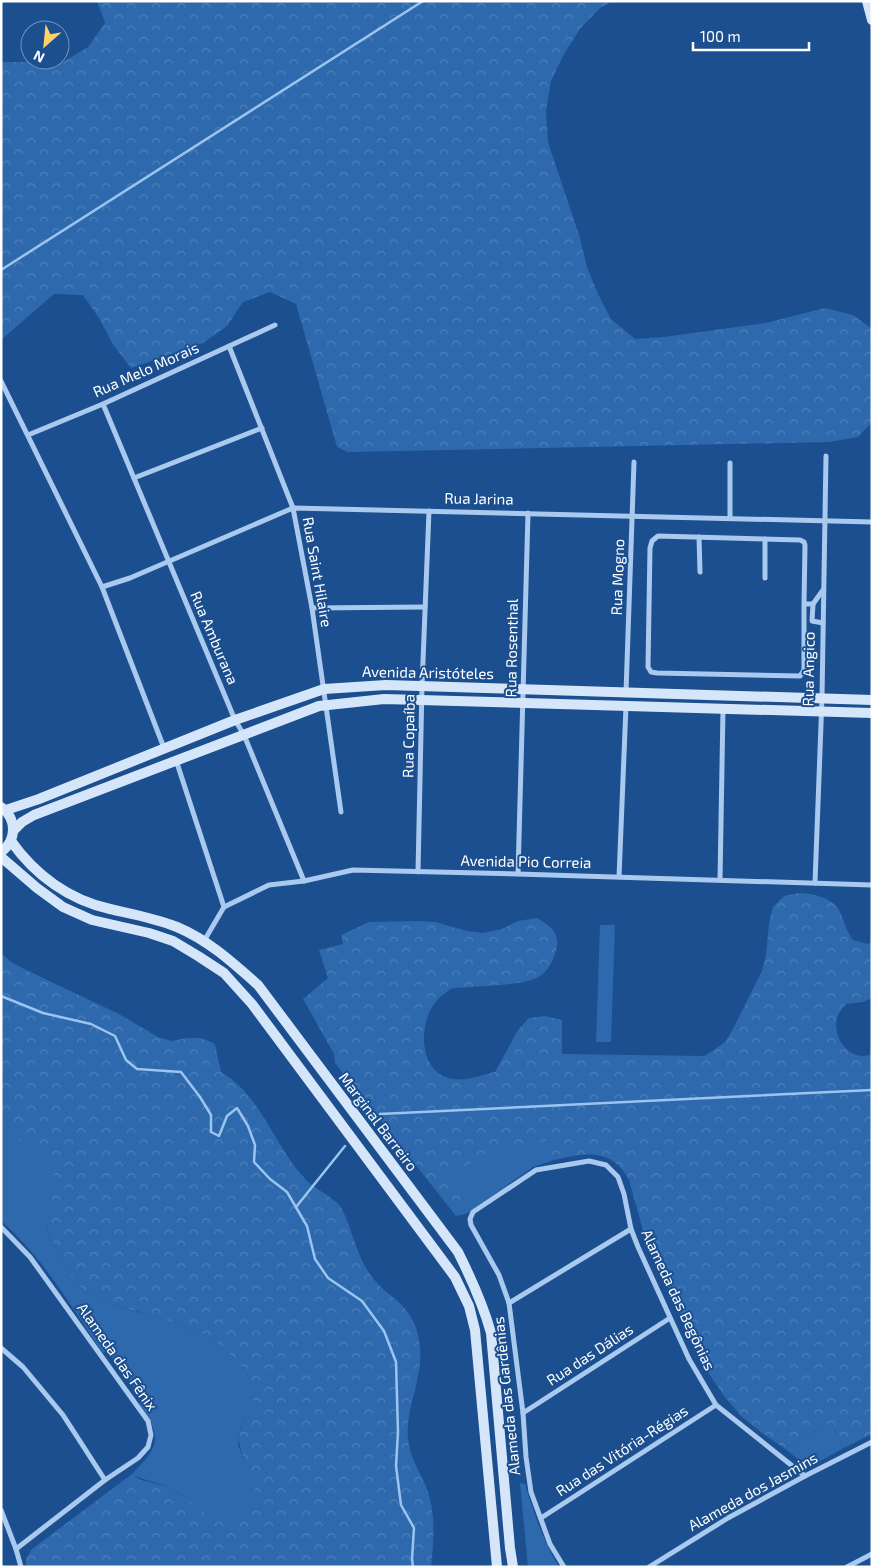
<svg xmlns="http://www.w3.org/2000/svg" width="873" height="1568" font-family="'Exo 2',sans-serif">
<style>
.forest{fill:url(#forest-crowns)}
.park{fill:#2e69ad}
.lines{fill:none;stroke-linecap:round;stroke-linejoin:round}
.stream{stroke:#9cc4f0;stroke-width:2.5}
.street{stroke:#a9c9ee;stroke-width:5}
.secondary{stroke:#d6e6fa;stroke-width:10}
.labels{text-anchor:middle;stroke-width:4;stroke-linejoin:round;paint-order:stroke}
.street-label{font-size:15px;fill:#fff;stroke:#1b4f8f}
</style>
<defs>
<pattern id="forest-crowns" width="20" height="18" patternUnits="userSpaceOnUse" patternTransform="scale(1.25)"><rect width="20" height="18" fill="#2e69ad"/><path d="M2 6a3 3 0 1 1 6 0M12 15a3 3 0 1 1 6 0" fill="none" stroke="#4d80b9"/></pattern>
</defs>
<rect width="100%" height="100%" fill="#1b4f8f"/>
<g class="forest">
<polygon points="97,1 612,1 600,8 580,29 564,54 551,81 546,111 548,142 580,238 587,267 598,294 611,319 635,339 664,337 766,323 825,308 853,315 872,329 872,422 858,437 829,442 348,452 337,447 296,304 270,292 243,302 227,326 203,343 131,368 112,343 99,318 83,295 54,294 1,340 1,62 63,62 88,47 105,23"/>
<path d="M799,893C814,894 834,897 841,914C845,924 846,930 853,940L868,944L872,942V998L863,1002L846,1004C843,1008 838,1013 837,1018C832,1038 850,1063 872,1054V1434L844,1448L831,1423L784,1448L762,1433L741,1416L724,1396L709,1374L646,1241L629,1180C611,1147 585,1153 554,1160L547,1142L456,1216L335,1063L334,1054L303,999L328,978L319,950L343,944L341,935L369,922L419,921L435,922L467,931L483,933L502,929L518,921L537,918C548,924 559,932 557,946C555,959 547,975 534,979C518,985 488,986 470,987C464,988 456,987 451,989C447,991 442,996 439,998C417,1019 417,1075 454,1079C468,1081 481,1075 495,1072L518,1030L529,1018L545,1016L562,1020V1054L704,1056L711,1052L725,1042L733,1029L762,971L766,955L769,923L773,907L784,896Z"/>
<path d="M1,953L11,962L24,969L119,1014L158,1037L172,1041L187,1038H201L215,1044L221,1072C263,1097 274,1147 307,1181C316,1190 336,1198 342,1209C352,1229 356,1253 368,1271C383,1296 406,1299 416,1328C430,1372 405,1400 408,1439C410,1458 420,1472 427,1489C436,1515 434,1540 431,1567H26V1559L32,1549L132,1474L141,1480L169,1487L191,1501L244,1458C236,1440 238,1432 247,1415L215,1340L181,1325L140,1312L111,1305L84,1291L74,1281L58,1256L47,1230L50,1201L24,1144L12,1136L6,1122L1,1120Z"/>
</g>
<g class="park">
<polygon points="600,925 615,925 611,1042 596,1042"/>
<path d="M1,1120L6,1122L12,1136L46,1156L54,1169L47,1230L58,1256L74,1281L84,1291L111,1305L154,1316L181,1325L215,1340L238,1362L247,1374L253,1388V1402L240,1429L238,1445L255,1486V1501L250,1514L240,1524C231,1523 222,1522 213,1518C198,1510 185,1494 168,1487C156,1482 144,1481 132,1474C161,1444 162,1438 139,1403L143,1400L107,1351L103,1353C72,1308 43,1257 1,1221Z"/>
<polygon points="548,1141 554,1160 533,1167 466,1214 456,1216 467,1207 447,1178 493,1150"/>
<polygon points="831,1423 844,1448 811,1466 805,1465 784,1448"/>
<path d="M520,1483L525,1484C534,1513 543,1541 559,1567H528Z"/>
</g>
<g class="lines">
<g class="stream">
<polyline points="1,270 423,1"/>
<polyline points="1,996 43,1013 91,1024 115,1036 126,1060 137,1069 181,1072 200,1097 211,1115 211,1132 219,1136 227,1116 237,1108 248,1126 255,1145 254,1162 270,1179 287,1192 307,1226 315,1259 328,1278 362,1301 384,1331 396,1362 398,1432 396,1466 401,1505 414,1528 412,1559 413,1567"/>
<polyline points="380,1114 872,1090"/>
<polyline points="296,1207 345,1146"/>
</g>
<g class="street">
<polyline points="229,346 293,508 312,608 341,812"/>
<polyline points="1,381 102,587 164,748"/>
<polyline points="103,404 235,720 244,735 304,881"/>
<polyline points="28,435 103,404 275,325"/>
<polyline points="730,463 730,518"/>
<polyline points="134,478 262,428"/>
<polyline points="699,537 700,572"/>
<polyline points="765,578 765,539"/>
<polyline points="102,587 130,578 293,508 872,522"/>
<polyline points="804,604 804,670 800,676 657,673 651,672 648,667 650,548 652,541 658,536 800,540 804,542 805,545 804,604 813,604"/>
<polyline points="312,608 425,607"/>
<polyline points="823,623 812,621 813,604 823,590"/>
<polyline points="626,692 634,462"/>
<polyline points="176,760 224,907"/>
<polyline points="418,872 422,686 429,511"/>
<polyline points="518,874 528,513"/>
<polyline points="619,877 626,706"/>
<polyline points="720,880 723,709"/>
<polyline points="815,883 822,698 826,456"/>
<polyline points="204,941 224,907 269,885 304,881 353,870 518,874 872,885"/>
<polyline points="1,1227 30,1257 148,1421 151,1435 148,1447 138,1458 105,1480 16,1549"/>
<polyline points="509,1303 631,1229"/>
<polyline points="1,1348 23,1367 63,1415 105,1480"/>
<polyline points="523,1413 670,1318"/>
<polyline points="1,1510 16,1549 21,1567"/>
<polyline points="541,1518 716,1405"/>
<polyline points="564,1567 550,1544 531,1492 526,1457 523,1413 509,1303 499,1275 471,1225 470,1219 473,1212 536,1170 589,1161 606,1165 618,1177 624,1194 631,1229 638,1247 689,1359 716,1405 805,1476"/>
<polyline points="649,1567 728,1518 805,1476 872,1442"/>
<polyline points="847,1567 872,1554"/>
</g>
<g class="secondary">
<polyline points="867,1 872,20"/>
<path d="M1,807C17,819 17,840 1,852"/>
<polyline points="6,810 39,799 235,720 324,689 386,685 872,700"/>
<polyline points="14,830 22,822 34,815 319,706 384,699 872,713"/>
<path d="M11,841C35,875 69,900 110,909C132,914 155,918 177,927C208,940 232,962 258,985L458,1252C471,1278 483,1304 491,1333L510,1548L513,1567"/>
<polyline points="1,857 37,888 63,907 92,920 149,933 173,941 198,956 224,973 252,1004 455,1277 469,1306 475,1330 497,1567"/>
</g>
</g>
<g class="labels">
<g class="street-label">
<text transform="translate(146 370) rotate(-24)" y="5">Rua Melo Morais</text>
<text transform="translate(479 499) rotate(1)" y="5">Rua Jarina</text>
<text transform="translate(317 572) rotate(80)" y="5">Rua Saint Hilaire</text>
<text transform="translate(618 577) rotate(-88)" y="5">Rua Mogno</text>
<text transform="translate(214 638) rotate(67)" y="5">Rua Amburana</text>
<text transform="translate(512 648) rotate(-89)" y="5">Rua Rosenthal</text>
<text transform="translate(809 669) rotate(-89)" y="5">Rua Angico</text>
<text transform="translate(428 673) rotate(1)" y="5">Avenida Aristóteles</text>
<text transform="translate(409 736) rotate(-89)" y="5">Rua Copaíba</text>
<text transform="translate(526 862) rotate(1)" y="5">Avenida Pio Correia</text>
<text transform="translate(378 1122) rotate(53)" y="5">Marginal Barreiro</text>
<text transform="translate(678 1300) rotate(65)" y="5">Alameda das Begônias</text>
<text transform="translate(590 1355) rotate(-33)" y="5">Rua das Dálias</text>
<text transform="translate(117 1357) rotate(55)" y="5">Alameda das Fênix</text>
<text transform="translate(507 1396) rotate(-96)" y="5">Alameda das Gardênias</text>
<text transform="translate(622 1451) rotate(-33)" y="5">Rua das Vitória-Régias</text>
<text transform="translate(753 1492) rotate(-29)" y="5">Alameda dos Jasmins</text>
</g>
</g>
<rect width="873" height="1568" fill="none" stroke="#ffffff" stroke-width="5"/>
<g transform="translate(45 45) rotate(207)"><circle r="24" fill="#1b4f8f" stroke="#7695bc"/>
<path d="M0-4L9 19L0 12L-9 19Z" fill="#ffd166"/>
<text y="-8" font-size="14" font-weight="bold" text-anchor="middle" fill="#ffffff">N</text>
</g>
<path d="M693 42v8h116v-8" fill="none" stroke="#ffffff" stroke-width="2.5"/>
<text x="700" y="42" font-size="15" fill="#ffffff" stroke="#1b4f8f" stroke-width="4" paint-order="stroke">100 m</text>
</svg>
